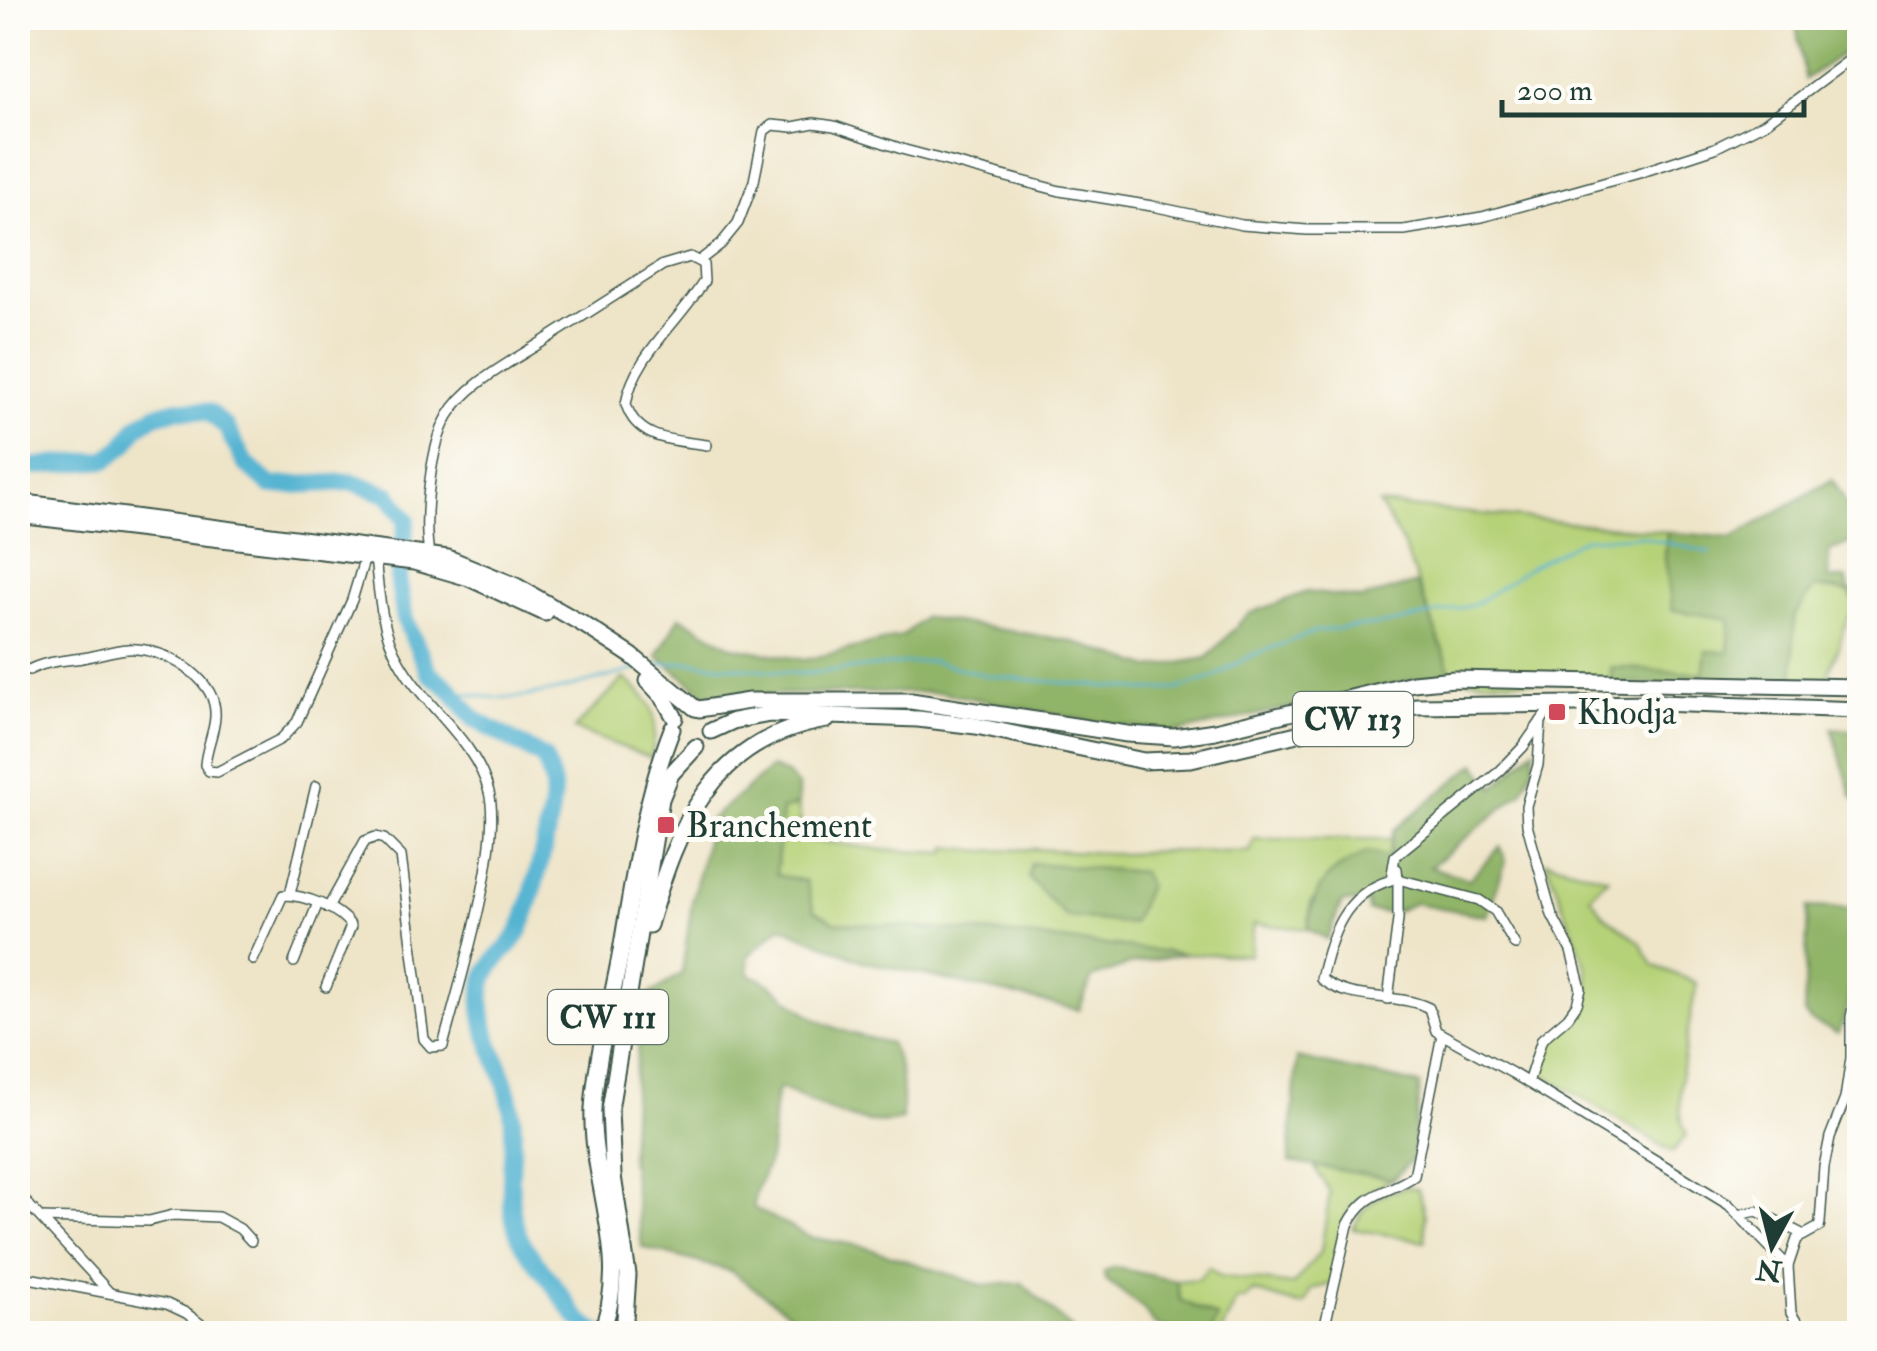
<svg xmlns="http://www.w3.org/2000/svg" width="1877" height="1351" font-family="'IM FELL Double Pica',serif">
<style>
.green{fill:#b6d278;stroke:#6a8856;stroke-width:2.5}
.forest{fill:#90b468;stroke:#58784e;stroke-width:2.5;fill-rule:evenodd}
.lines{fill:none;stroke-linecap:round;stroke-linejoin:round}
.stream{stroke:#52b3d1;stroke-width:2.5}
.river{stroke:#52b3d1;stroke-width:18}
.minor-casing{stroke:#3e564a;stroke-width:12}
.trunk-casing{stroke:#3e564a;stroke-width:19}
.minor{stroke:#fff;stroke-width:9}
.trunk{stroke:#fff;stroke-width:15}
.poi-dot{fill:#d1495b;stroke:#fdfcf7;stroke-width:4}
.labels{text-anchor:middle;stroke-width:10;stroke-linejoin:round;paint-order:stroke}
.shield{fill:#fdfcf7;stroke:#62766e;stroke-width:2.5}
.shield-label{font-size:32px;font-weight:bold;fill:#1f3d34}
.poi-label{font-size:35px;fill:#1f3d34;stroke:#fdfcf7;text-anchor:start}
</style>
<rect width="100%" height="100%" fill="#fdfcf7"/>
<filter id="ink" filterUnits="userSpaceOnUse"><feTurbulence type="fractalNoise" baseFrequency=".01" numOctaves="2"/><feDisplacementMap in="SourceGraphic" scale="20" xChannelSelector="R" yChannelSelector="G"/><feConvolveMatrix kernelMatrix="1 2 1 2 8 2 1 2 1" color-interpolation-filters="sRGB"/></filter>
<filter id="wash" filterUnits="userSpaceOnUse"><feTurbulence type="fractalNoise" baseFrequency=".0048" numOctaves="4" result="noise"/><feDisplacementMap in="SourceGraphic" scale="40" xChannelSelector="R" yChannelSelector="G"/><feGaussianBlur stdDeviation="2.25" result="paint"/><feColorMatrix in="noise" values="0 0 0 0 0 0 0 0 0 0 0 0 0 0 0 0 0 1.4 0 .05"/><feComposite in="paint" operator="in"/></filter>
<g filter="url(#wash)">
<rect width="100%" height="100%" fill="#eee4c8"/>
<g class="green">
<polygon points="1379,504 1667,532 1665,559 1731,619 1728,653 1704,674 1612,667 1611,684 1454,679 1403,544"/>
<polygon points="1814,586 1849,592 1859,611 1848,618 1824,687 1793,687 1794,617"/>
<path d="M624,678C657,704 659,717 651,758L574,729Z"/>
<polygon points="798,805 802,829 812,840 884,850 947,853 948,847 985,851 1034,849 1126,854 1157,851 1250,852 1254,839 1392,839 1388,858 1311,901 1308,929 1254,924 1250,955 1186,954 1005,934 835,922 814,910 776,876 782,809"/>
<path d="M1546,861L1608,878L1590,896L1604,915L1640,942L1653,965L1697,983C1691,1017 1669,1107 1687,1134L1673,1152L1539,1072L1551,1042L1578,1021L1589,993L1587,968Z"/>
<path d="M1314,1166L1393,1179C1335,1204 1343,1228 1332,1284L1311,1289L1305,1304L1299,1305L1253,1291L1245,1300L1237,1299L1221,1333H1210L1217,1318L1180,1300L1176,1281L1198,1279L1209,1267L1220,1276L1293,1285L1321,1251L1330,1192Z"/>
<path d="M1406,1187L1418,1189L1425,1216V1241L1353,1229C1365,1202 1379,1195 1406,1187Z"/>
</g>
<g class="forest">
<polygon points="1795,18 1859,18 1859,42 1805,79"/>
<path d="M1832,480C1866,529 1859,553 1859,611L1849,592L1814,587L1794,617L1793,687L1611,684V667L1703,674L1706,651L1728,652L1730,619L1672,610L1665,559L1667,532L1732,538ZM1858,540V589L1849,591L1847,579H1828L1829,551Z"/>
<polygon points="1417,583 1451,672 1175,733 1093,722 940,692 706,695 657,656 680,617 733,647 805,660 903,636 924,617 1071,641 1151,668 1207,658 1248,614 1307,592 1361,599"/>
<polygon points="1832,728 1859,731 1859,799 1853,798"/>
<path d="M1534,749V765L1522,792L1430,867L1469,879L1500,847L1506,861L1487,916L1414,903L1393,913L1368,911V903L1342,902L1327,939L1308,929C1314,881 1328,873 1368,852L1388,857L1394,830L1476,763L1494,788Z"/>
<path d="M771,768L787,774L798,786V805L782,810L776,875L806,881L814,910L835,922L1005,934L1186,954L1131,964L1092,978L1079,1010L863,961L781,926L748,956L749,974C777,985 784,997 807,1013C832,1031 862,1036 890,1043C904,1073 902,1088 902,1120C854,1131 823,1104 779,1088C769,1111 776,1138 768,1162C762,1180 753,1188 754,1208L809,1237L861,1246L982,1285L1022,1283L1076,1333H826L804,1324L731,1271L642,1247L630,1157L634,1080L645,998L682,973L692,902L711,819Z"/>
<polygon points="1031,863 1142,872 1148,885 1132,924 1066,917 1028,877"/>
<path d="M1808,907L1859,909C1860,935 1850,1013 1838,1033L1811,1021L1804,1014Z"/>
<polygon points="1297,1058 1420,1085 1412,1160 1393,1179 1289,1162"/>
<polygon points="1114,1267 1176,1281 1180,1300 1218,1318 1210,1333 1161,1328 1152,1322 1142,1307 1105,1279 1104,1272"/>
</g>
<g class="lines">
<g class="stream">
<polyline points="656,665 687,662 802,674 931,661 989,676 1145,690 1178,689 1212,678 1250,656 1317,631 1394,623 1474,605 1533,565 1585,538 1640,536 1710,553"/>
<path d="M449,688C513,713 576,683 639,669"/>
</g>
<path class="river" d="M18,468L106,460L125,445L137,427L155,415L178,409L209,412L226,427L245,463L271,486L352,482L389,495L407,520L398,579L405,620L429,673L449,688L474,719L544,758C547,767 552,777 553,787C555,807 529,916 518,934C509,949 493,958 486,976C470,1020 502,1059 510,1100C520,1146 499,1199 522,1242C530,1257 544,1271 554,1285C571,1308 573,1319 599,1334"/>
</g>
</g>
<g filter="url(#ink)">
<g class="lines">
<g class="minor-casing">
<g id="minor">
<polyline points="699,261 721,244 738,223 754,181 764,131 772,125 793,127 814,123 834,126 905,150 1060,191 1152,206 1242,225 1307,230 1404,230 1482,217 1639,173 1715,148 1765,123 1860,52"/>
<path d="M429,553C423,519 430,447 448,416C467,383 513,361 545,340C584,315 624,290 663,265L690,257L703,264L704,281C681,320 633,357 626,404C637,441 675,440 707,445"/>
<path d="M29,670C45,661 64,661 82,658C97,656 112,650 127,649C158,646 207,672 214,704C219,724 206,745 205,765L209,771L217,772L281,739L297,722L352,600L365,557"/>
<path d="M1553,704L1523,747L1500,771L1395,856L1391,880C1344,894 1331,934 1321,979C1352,1004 1394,991 1429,1008L1436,1031L1512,1073L1729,1205L1788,1266L1791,1313L1804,1334"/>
<polyline points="1397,869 1398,879 1479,900 1495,911 1515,945"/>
<polyline points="290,894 316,786"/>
<path d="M328,908L365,841L376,837L384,839L401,856L424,1039L431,1047L443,1046C458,988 503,844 489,792C475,739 425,708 399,661C381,630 379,593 375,558"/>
<path d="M253,960L283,895C305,895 339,908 351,926L326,987"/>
<polyline points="294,962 318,903"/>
<polyline points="1388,999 1398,920 1398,879"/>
<polyline points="1528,1083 1542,1039 1568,1017 1577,1004 1581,989 1571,951 1552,915 1527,825 1526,806 1538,765 1541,721"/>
<polyline points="18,1201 27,1203 109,1292"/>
<polyline points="1738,1215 1757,1211 1804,1235"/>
<polyline points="41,1218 149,1221 173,1215 218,1217 240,1229 251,1241"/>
<polyline points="1788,1266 1797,1239 1819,1227 1820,1223 1824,1167 1830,1137 1845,1099 1851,1058 1851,1017 1860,976"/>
<polyline points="18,1276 167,1304 186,1313 214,1334"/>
<polyline points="18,1326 35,1334"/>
<path d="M1323,1334L1348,1225C1366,1190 1386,1195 1414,1176L1442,1035"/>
</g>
</g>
<g class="trunk-casing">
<g id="trunk">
<polyline points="18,502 448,558 516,586 586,626 632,656 695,708"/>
<polyline points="18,515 414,562 469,578 545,613"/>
<polyline points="648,681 663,697 675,718"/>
<polyline points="699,709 749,701 911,701 1127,734 1174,737 1215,731 1413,683 1454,679 1860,687"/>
<polyline points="711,731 733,721 770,714 918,719 976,726 1144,761 1191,759 1416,706 1658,703 1860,710"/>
<path d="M649,925C678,824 712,739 827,720"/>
<path d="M600,1334C633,1262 590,1183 593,1109C596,1056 612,1003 621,951C634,875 644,801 672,729"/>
<polyline points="624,1334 628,1275 613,1176 610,1110 661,799 671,774 696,747"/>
</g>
</g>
<use href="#minor" class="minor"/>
<use href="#trunk" class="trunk"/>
</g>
</g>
<g class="poi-dot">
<rect x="1547" y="702" width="20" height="20" rx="5"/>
<rect x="656" y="815" width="20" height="20" rx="5"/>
</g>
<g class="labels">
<g class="shield">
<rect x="1293" y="692" width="120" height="54" rx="8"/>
<rect x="548" y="990" width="120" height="54" rx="8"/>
</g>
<g class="shield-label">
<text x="1353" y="730">CW 113</text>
<text x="608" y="1028">CW 111</text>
</g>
<g class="poi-label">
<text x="1577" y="724">Khodja</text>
<text x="686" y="837">Branchement</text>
</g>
</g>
<rect width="1877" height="1351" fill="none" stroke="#fdfcf7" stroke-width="60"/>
<g transform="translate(1772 1246) rotate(187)" stroke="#fdfcf7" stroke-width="8" paint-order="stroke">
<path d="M0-8L18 38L0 25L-18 38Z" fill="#1f3d34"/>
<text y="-15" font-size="28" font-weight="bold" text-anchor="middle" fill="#1f3d34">N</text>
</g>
<path d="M1502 100v15h302v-15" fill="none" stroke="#1f3d34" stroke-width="5"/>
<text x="1517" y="100" font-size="30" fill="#1f3d34" stroke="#fdfcf7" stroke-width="8" paint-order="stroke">200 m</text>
</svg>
